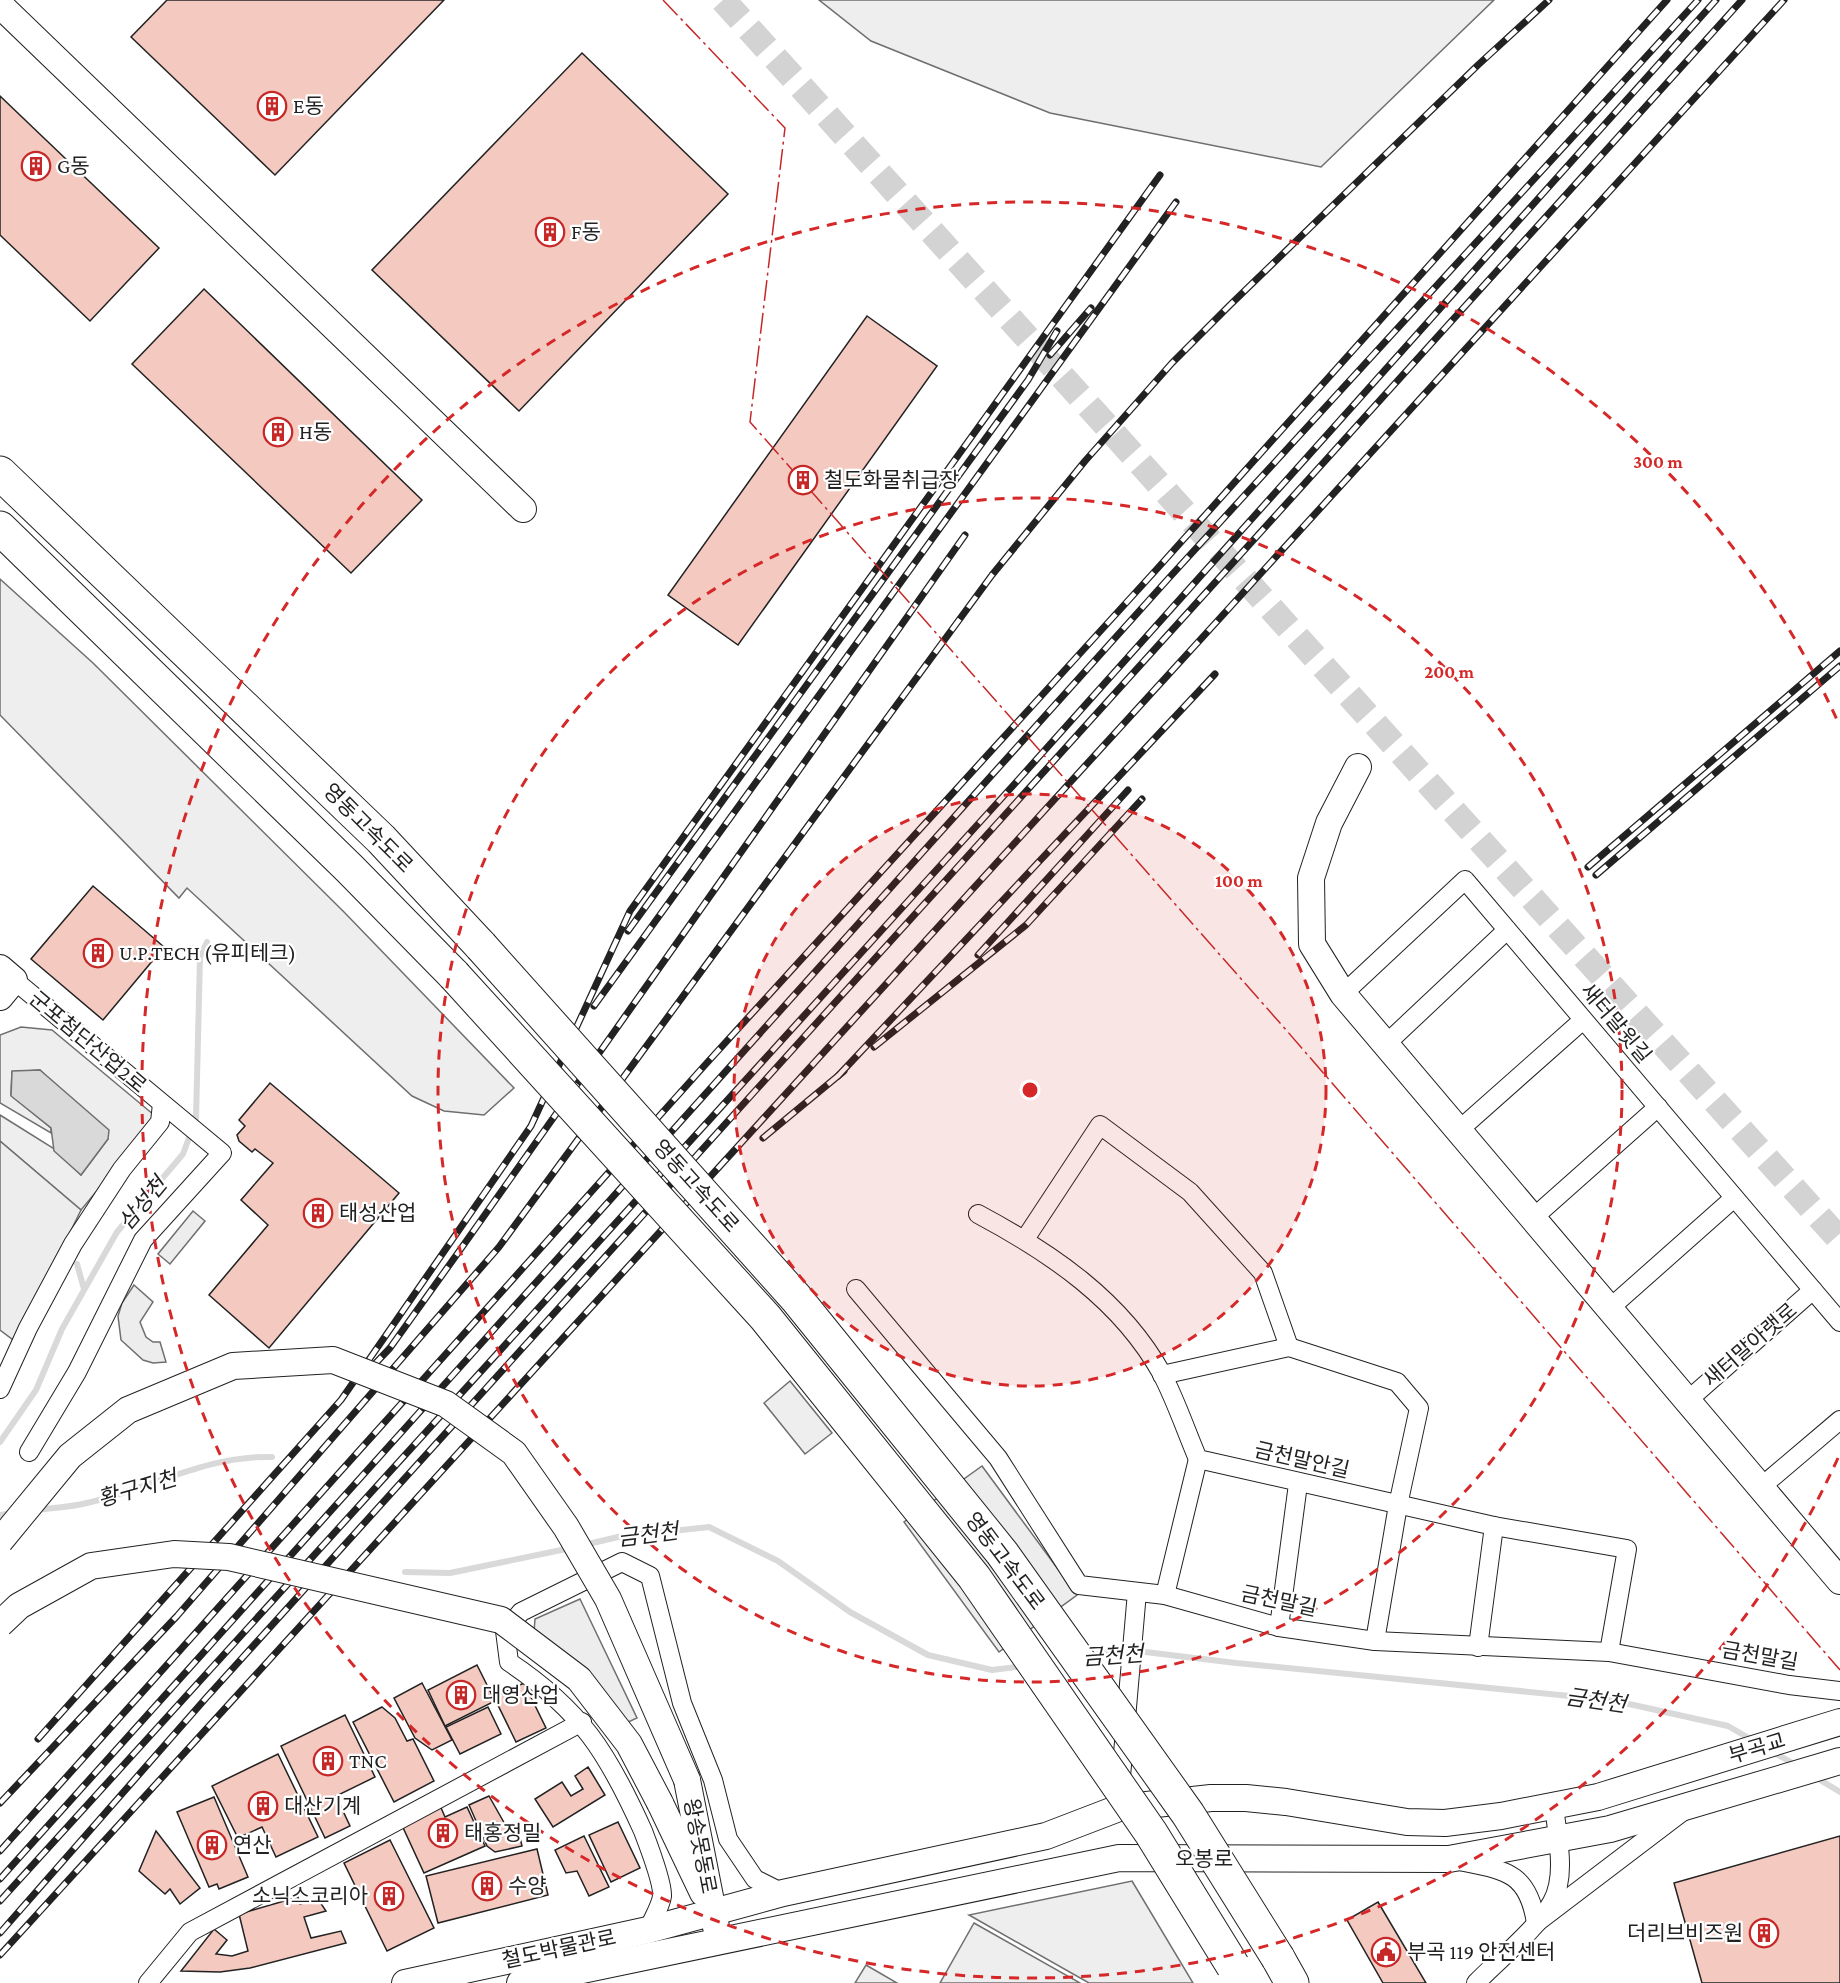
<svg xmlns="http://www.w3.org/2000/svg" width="1840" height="1983" font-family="'Crimson Pro','Noto Sans KR',serif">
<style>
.green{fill:#eee;stroke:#6f6f6f;stroke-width:1.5}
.parking{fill:#ededed;stroke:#6f6f6f;stroke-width:1.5}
.water{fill:#d9d9d9;stroke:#6f6f6f;stroke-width:1.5}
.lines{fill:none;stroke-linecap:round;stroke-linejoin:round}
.stream{stroke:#d9d9d9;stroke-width:6}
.building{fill:#f3c9c0;stroke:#222;stroke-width:1.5}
.secondary-tunnel{stroke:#d3d3d3;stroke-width:26;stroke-dasharray:26 13;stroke-linecap:butt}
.street-casing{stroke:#222;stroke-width:20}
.secondary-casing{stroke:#222;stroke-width:28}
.highway-casing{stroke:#222;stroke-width:35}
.street{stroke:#fff;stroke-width:18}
.secondary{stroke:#fff;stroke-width:26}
.highway{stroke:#fff;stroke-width:33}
.rail-casing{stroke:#222;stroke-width:7}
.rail{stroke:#fff;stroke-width:4.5;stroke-dasharray:14;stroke-linecap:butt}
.secondary-bridge-casing{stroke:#222;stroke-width:28;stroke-linecap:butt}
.highway-bridge-casing{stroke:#222;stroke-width:35;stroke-linecap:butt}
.secondary-bridge{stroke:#fff;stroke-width:26}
.highway-bridge{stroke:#fff;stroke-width:33}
.power{stroke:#c62828;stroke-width:1.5;stroke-dasharray:21 4.5 3 4.5;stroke-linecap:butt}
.ring{fill:none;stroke:#d62828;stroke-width:3;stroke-dasharray:10 8}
.labels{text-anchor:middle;stroke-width:4.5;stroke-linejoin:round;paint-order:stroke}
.poi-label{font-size:21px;fill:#222;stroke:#fff;text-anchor:start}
.street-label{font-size:21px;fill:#222;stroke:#fff}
.water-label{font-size:22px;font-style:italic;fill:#222;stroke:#fff}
.centre{fill:#d62828;stroke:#fff;stroke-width:3}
.ring-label{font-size:18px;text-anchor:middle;font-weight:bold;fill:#d62828;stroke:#fff;stroke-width:4.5;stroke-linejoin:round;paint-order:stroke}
</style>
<rect width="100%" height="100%" fill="#fff"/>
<g class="green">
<polygon points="819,0 1494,0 1321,167 1050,113 871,41"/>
<polygon points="0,579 93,663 344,912 514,1088 484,1115 444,1111 412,1096 187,888 179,898 0,715"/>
<polygon points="21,1027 52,1030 154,1115 153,1123 81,1210 0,1141 0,1115 53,1148 81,1175 108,1139 40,1070 12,1072 11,1095 51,1128 51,1133 0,1103 0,1035"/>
<polygon points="790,1381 832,1433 805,1454 764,1403"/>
<polygon points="1132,1881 1193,1983 1089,1983 969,1915"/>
<polygon points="974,1923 1080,1983 940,1983"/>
<polygon points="866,1965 897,1983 855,1983"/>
</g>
<g class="parking">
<polygon points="0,1141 81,1210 16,1342 0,1330"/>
<polygon points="193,1211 205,1221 170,1264 158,1254"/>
<polygon points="134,1285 153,1302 140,1322 146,1337 153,1342 160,1342 166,1362 153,1363 143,1360 121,1340 118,1316 122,1303"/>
<polygon points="982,1466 1077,1595 999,1652 904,1522"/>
<polygon points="580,1599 637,1718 605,1733 570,1688 532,1658 535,1619"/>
</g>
<polygon class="water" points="40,1070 109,1130 108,1139 81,1175 54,1151 51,1128 11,1096 12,1071"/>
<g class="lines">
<g class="stream">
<polyline points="77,1264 84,1289"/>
<polyline points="0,1442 36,1390 62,1329 117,1232 183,1154 196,1119 200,957 207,942"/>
<path d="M36,1510C53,1508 71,1507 87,1503C149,1489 207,1455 272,1457"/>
<polyline points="0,1515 11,1513"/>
<polyline points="584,1545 618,1537 709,1527 778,1561 850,1612 928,1655 992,1670 1024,1666"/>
<polyline points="405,1572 450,1573 571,1548"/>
<polyline points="1087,1656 1129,1650 1236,1663 1611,1700 1728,1726 1754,1741"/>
<polyline points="1771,1751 1796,1765"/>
<polyline points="1815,1777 1840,1792"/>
</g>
</g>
<g class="building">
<polygon points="167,0 444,0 275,175 131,37"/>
<polygon points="582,53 728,194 519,411 372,270"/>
<polygon points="0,96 159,248 90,321 0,235"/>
<polygon points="204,289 422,500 351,573 132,364"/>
<polygon points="867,316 937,366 738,645 668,595"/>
<polygon points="93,886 164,947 103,1020 31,959"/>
<polygon points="270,1083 399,1193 269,1348 209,1295 268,1225 241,1200 273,1163 255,1149 252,1152 239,1141 237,1135 245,1126 239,1120"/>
<polygon points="477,1665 495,1701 445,1726 428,1690"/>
<polygon points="422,1683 452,1740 432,1750 415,1738 394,1698"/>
<polygon points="524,1683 546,1728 516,1742 494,1697"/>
<polygon points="382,1707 395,1718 407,1741 413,1739 434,1781 394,1802 353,1722"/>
<polygon points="488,1707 501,1734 460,1754 446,1727"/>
<polygon points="345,1715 375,1777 336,1796 350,1826 325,1838 281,1746"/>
<polygon points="278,1754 318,1837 276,1857 262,1827 238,1838 212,1786"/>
<polygon points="588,1767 605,1795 553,1827 535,1799 562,1782 571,1796 583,1789 575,1776"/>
<polygon points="489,1796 506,1826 517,1825 522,1846 495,1852 487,1846 469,1805"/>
<polygon points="214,1797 248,1877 219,1889 217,1884 209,1887 177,1812"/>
<polygon points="439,1803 445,1817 467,1807 485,1846 424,1873 400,1821"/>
<polygon points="618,1822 640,1868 611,1882 589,1835"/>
<polygon points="156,1831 200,1888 180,1904 170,1889 165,1894 139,1871"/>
<polygon points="584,1836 609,1887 589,1896 577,1871 566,1873 555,1850"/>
<polygon points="1840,1836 1840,1983 1702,1983 1674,1883"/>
<polygon points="390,1840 434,1928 387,1951 344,1863"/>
<polygon points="537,1849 548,1895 438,1923 426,1876"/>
<polygon points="298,1897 300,1904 318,1899 326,1911 304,1917 311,1938 341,1931 346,1943 250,1968 220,1972 181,1971 214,1929 227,1940 216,1954 232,1956 248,1951 239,1914"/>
<polygon points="1378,1902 1426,1983 1383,1983 1347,1920"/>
</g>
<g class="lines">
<polyline class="secondary-tunnel" points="723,0 1840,1240"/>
<g class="street-casing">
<g id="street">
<polyline points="14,980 222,1153 143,1240 77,1372 29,1452"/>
<polyline points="1343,994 1465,880 1840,1322"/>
<polyline points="1386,1044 1507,930"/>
<polyline points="1459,1130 1583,1020"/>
<path d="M978,1214C1051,1253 1121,1300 1162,1374C1176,1401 1186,1431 1198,1459L1494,1526L1627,1549L1609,1652"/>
<polyline points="1533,1218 1658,1107"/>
<polyline points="1025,1239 1100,1125 1190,1192 1263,1273 1289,1347"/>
<polyline points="856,1289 998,1458 1079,1585 1165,1595 1279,1627 1375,1641 1609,1652 1789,1685 1840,1691"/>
<polyline points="1610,1308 1734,1198"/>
<polyline points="1162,1375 1289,1347 1397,1382 1419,1408 1398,1505 1375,1641"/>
<polyline points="0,1389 28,1328 73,1244 122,1169 160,1122 162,1104"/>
<polyline points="1687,1401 1813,1290"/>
<polyline points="1761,1487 1840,1420"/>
<polyline points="1165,1595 1198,1459"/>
<polyline points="1279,1627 1298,1484"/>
<polyline points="1478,1647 1494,1526"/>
<polyline points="1120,1788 1137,1592"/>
<path d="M1459,1861C1504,1870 1528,1871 1536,1923L1682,1812"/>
<path d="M648,1930C652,1920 661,1906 662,1896C663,1883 648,1844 643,1831C608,1753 581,1710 509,1662L505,1631L521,1612L622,1562L650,1576L682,1703L713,1780L728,1839L755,1879L783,1893"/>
<polyline points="148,1983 190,1932 582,1722"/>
<path d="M1476,1983C1497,1961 1538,1928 1552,1902C1567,1875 1557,1835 1554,1806"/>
</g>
</g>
<g class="secondary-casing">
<g id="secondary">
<polyline points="0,5 523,509"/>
<polyline points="1358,767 1329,823 1311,878 1312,944 1343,994 1840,1581"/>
<polyline points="0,968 14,980 0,997"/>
<polyline points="687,1780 716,1927"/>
<polyline points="660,1803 703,1893"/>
<polyline points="405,1983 648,1930 783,1893 1046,1836 1119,1808 1211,1798 1246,1798 1286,1802 1407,1822 1445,1823 1501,1816 1598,1797 1840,1722"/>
<polyline points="520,1983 1119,1858 1449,1859 1610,1829 1840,1761"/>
</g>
</g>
<g class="highway-casing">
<g id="highway">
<polyline points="0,473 381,839 481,946"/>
<polyline points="0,528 350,869 454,975"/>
<polyline points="1278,1958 1292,1983"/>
</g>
</g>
<use href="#street" class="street"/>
<use href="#secondary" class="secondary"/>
<use href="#highway" class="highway"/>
<g class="rail-casing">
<g id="rail">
<polyline points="1050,355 1091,308"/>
<polyline points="1588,867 1840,651"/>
<polyline points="1596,875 1840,666"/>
<polyline points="628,931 1028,380 1057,331"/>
<polyline points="978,955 1128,790"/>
<polyline points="594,1006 1176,202"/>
<polyline points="874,1047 1026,925 1142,799"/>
<polyline points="838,1076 1215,674"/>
<polyline points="763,1138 844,1071"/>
<polyline points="372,1367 390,1348 460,1250 965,535"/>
<polyline points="38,1739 341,1400 531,1126 630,911 1160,175"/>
<polyline points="0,1803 177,1616 499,1247 992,575 1085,461 1172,363 1230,305 1478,65 1549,0"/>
<polyline points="0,1851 705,1065 1156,570 1667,0"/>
<polyline points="0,1879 1168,579 1698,0"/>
<polyline points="0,1901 1019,779 1716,0"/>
<polyline points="0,1933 206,1698 1742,0"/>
<polyline points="0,1955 1784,0"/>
</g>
</g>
<use href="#rail" class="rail"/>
<g class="secondary-bridge-casing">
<g id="secondary-bridge">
<polyline points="0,1541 70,1456 128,1410 233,1366 333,1360 446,1404 514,1453 566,1527 608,1599 687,1780"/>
<polyline points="0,1624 19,1606 91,1566 174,1554 229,1557 501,1620 579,1679 629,1744 660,1803"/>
</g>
</g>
<g class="highway-bridge-casing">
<g id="highway-bridge">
<polyline points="481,946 796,1298 1002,1553 1188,1814 1278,1958"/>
<polyline points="454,975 765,1317 974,1577 1151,1833 1233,1966"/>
</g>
</g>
<use href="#secondary-bridge" class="secondary-bridge"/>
<use href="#highway-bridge" class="highway-bridge"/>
<polyline class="power" points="663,0 785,128 750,422 1287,1031 1840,1670"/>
</g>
<circle cx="1030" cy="1090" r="296" fill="#d62828" fill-opacity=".12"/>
<g class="ring">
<circle cx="1030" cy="1090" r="296"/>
<circle cx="1030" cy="1090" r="592"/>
<path d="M1838 1458A888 888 0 1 1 1838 722"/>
</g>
<defs>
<g id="building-ring" transform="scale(1.5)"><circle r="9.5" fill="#fff" stroke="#c62828" stroke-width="1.5"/><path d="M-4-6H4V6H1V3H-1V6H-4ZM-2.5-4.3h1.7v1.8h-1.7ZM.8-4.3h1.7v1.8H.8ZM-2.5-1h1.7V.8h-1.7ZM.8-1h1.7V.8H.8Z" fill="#c62828"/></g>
<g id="civic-ring" transform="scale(1.5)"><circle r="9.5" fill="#fff" stroke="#c62828" stroke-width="1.5"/><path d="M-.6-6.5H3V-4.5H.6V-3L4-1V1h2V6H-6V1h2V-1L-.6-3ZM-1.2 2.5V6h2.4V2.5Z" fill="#c62828"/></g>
</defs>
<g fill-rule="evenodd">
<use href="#building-ring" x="272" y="106"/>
<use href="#building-ring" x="36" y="166"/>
<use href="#building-ring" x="550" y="232"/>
<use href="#building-ring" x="278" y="432"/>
<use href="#building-ring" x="803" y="480"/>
<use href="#building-ring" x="98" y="953"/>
<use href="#building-ring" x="318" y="1213"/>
<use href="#building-ring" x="461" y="1695"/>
<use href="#building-ring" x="328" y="1761"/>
<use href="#building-ring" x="263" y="1806"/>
<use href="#building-ring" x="443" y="1833"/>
<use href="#building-ring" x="212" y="1845"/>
<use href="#building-ring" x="487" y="1886"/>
<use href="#building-ring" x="389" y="1896"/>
<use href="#building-ring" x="1764" y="1933"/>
<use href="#civic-ring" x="1386" y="1952"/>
</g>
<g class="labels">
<g class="poi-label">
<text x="293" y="113">E동</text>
<text x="57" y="173">G동</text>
<text x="571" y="239">F동</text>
<text x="299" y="439">H동</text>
<text x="824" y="487">철도화물취급장</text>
<text x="119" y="960">U.P.TECH (유피테크)</text>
<text x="339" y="1220">태성산업</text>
<text x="482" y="1702">대영산업</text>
<text x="349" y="1768">TNC</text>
<text x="284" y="1813">대산기계</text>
<text x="464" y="1840">태홍정밀</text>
<text x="233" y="1852">연산</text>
<text x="508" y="1893">수양</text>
<text x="368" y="1903" text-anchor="end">소닉스코리아</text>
<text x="1743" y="1940" text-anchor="end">더리브비즈원</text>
<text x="1407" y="1959">부곡 119 안전센터</text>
</g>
<g class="street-label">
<text transform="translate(368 828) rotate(45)" y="7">영동고속도로</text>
<text transform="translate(1616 1023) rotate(50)" y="7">새터말윗길</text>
<text transform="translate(88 1042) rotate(40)" y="7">군포첨단산업2로</text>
<text transform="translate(696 1186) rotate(48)" y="7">영동고속도로</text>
<text transform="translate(1750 1345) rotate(-41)" y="7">새터말아랫로</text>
<text transform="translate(1302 1460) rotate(13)" y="7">금천말안길</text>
<text transform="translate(1005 1561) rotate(53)" y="7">영동고속도로</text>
<text transform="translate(1279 1601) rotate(12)" y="7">금천말길</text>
<text transform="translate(1760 1656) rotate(10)" y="7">금천말길</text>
<text transform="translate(1757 1748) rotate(-17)" y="7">부곡교</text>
<text transform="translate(700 1846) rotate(79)" y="7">왕송못동로</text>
<text x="1204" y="1866">오봉로</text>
<text transform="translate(559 1949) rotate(-12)" y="7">철도박물관로</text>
</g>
<g class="water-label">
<text transform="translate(142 1203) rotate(-50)" y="8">삼성천</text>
<text transform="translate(137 1488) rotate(-16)" y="8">황구지천</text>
<text transform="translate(648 1534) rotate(-7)" y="8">금천천</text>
<text transform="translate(1113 1655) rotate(-4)" y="8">금천천</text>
<text transform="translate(1596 1700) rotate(8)" y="8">금천천</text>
</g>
</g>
<circle cx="1030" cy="1090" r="9" class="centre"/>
<g class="ring-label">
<text x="1658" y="468">300 m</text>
<text x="1449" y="678">200 m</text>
<text x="1239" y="887">100 m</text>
</g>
</svg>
